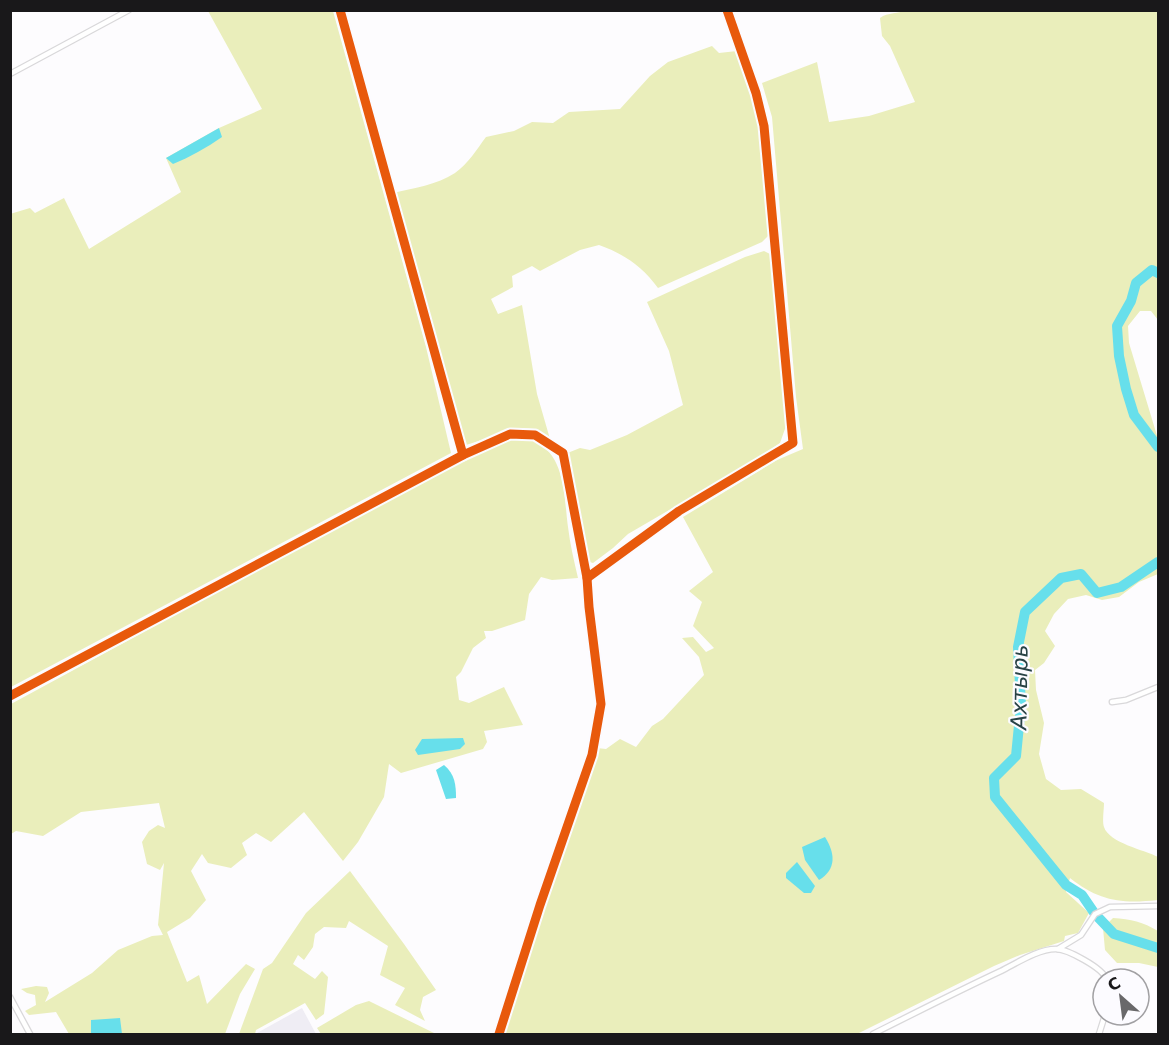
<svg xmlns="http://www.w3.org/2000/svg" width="1169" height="1045" font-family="'DejaVu Sans',sans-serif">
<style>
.built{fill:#efedf4}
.green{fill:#eaeebb}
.water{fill:#67dfeb}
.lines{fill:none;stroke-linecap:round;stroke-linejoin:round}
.river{stroke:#67dfeb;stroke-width:10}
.street-casing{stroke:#d9d8da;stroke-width:7}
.street{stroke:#fff;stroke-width:4.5}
.cycleway-casing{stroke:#fcfbff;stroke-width:13}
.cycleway{stroke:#e8590c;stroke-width:9}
.labels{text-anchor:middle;stroke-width:4.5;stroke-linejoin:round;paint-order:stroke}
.water-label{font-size:22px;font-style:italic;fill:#284245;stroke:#fcfbff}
</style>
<rect width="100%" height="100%" fill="#fdfcfe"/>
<polygon class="built" points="302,1008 316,1034 257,1034 257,1033"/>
<g class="green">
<path d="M908,10L1158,11V320L1151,311H1140L1128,326L1129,343L1158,439V574L1139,582L1119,597L1102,600L1086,595L1068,599L1054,614L1045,631L1055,646L1044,663L1035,670L1036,690L1044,723L1039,754L1046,779L1061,790L1081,789L1104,803C1104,810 1102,821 1104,827C1109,843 1145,850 1158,857V900C1121,904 1099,901 1070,878L1066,892L1089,913L1078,933L1065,936L1064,941L1020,955L994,966L857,1034H501L597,748L606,749L620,739L636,747L652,726L663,719L704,675L699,657L682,638L693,637L706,652L714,648L693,626L702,602L689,591L713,572L683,517L777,460L803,449L796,397L772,117L762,83L817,62L829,122L869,116L915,102L890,46L882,36L880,18C888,12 898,14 908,10Z"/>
<polygon points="208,11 333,11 426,347 451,453 11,687 10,214 30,208 35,213 64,198 89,249 181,192 166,158 219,128 262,109"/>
<path d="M712,46L719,53L737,51L754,96L761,131L769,221L768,236L762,242L658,288C642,266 624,254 599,245L580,250L540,271L532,266L512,276L513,287L491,299L498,314L522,305L537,394L550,439L534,429L519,428L466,445L462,442L393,193C413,188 437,185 455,173C468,164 477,149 486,137L514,131L532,122L553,123L569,112L620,109L650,76L668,62Z"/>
<polygon points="764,251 770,254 775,269 785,381 786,426 780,443 755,460 628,534 613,548 593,563 586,561 565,454 580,448 590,450 627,435 683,405 669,351 647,302 745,257"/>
<path d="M510,437C517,438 526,438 533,441C566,453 564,499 568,527C570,544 574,561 578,578L552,580L541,577L529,594L525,620L492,631H484L486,638L473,648L461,672L456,677L459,700L469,703L504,687L523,725L484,731L487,742L483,749L401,773L389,764L384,797L358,842L343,861L304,812L271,842L256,833L242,843L247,855L231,868L208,863L202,854L191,871L206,900L190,918L167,932L187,982L199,975L207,1004L246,964L255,969L240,994L225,1034H69L56,1012L29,1015L25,1011L36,1005L35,995L27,993L21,989L36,986L47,987L49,993L45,1002L92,973L118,950L152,936L163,935L158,925L164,863L160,870L147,864L142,842L149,831L158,825L165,828L159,803L81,812L43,836L16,831L11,834V704L468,456Z"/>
<polygon points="350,871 404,944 436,990 423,997 420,1010 425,1021 395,1005 405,988 380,975 388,946 349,921 346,928 324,927 315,934 313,947 304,960 298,955 293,964 315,979 322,971 328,977 324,1014 316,1020 305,1003 256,1030 255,1034 239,1034 263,969 272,963 306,913"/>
<path d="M1113,918C1131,919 1143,922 1158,931V967L1139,963H1117L1105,950L1103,928Z"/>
<polygon points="369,1001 436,1034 321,1034 317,1028 356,1005"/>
</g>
<g class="water">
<path d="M219,128L222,137C206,148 190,157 173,164L166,158Z"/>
<polygon points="463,738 465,744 460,749 418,755 415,750 422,739"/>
<path d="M444,765C455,774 456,785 456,798L446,799L436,770Z"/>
<path d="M825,837C835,853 837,869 819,880L805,860L802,847Z"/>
<polygon points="797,862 815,886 811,893 804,893 786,878 786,873"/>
<polygon points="120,1018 122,1034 91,1034 91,1020"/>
</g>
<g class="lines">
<g class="river">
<polyline points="1158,273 1152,270 1136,283 1131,301 1117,326 1119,356 1126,389 1134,415 1158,447"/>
<polyline points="1158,562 1121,587 1097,593 1081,574 1061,578 1025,612 1018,647 1021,705 1016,756 994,778 995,797 1066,885 1082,895 1095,914 1114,934 1158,948"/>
</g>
<g class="street-casing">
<g id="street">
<polyline points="10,74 129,10"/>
<polyline points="463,455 510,434 535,435 563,453 587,578 589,607 601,704 592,755 540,905 499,1034"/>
<polyline points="587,578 679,511 793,443 764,126 756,93 727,10"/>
<polyline points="10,696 463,455 340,10"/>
<polyline points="1112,702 1126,700 1158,687"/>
<polyline points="1058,949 1081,935 1095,914 1110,907 1158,906"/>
<polyline points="10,997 30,1034"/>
<path d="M873,1034C915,1013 958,991 1001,971C1017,963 1038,949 1056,949C1067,949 1103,968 1106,979"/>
<polyline points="1099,1034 1105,1015"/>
</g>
</g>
<use href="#street" class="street"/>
<g class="cycleway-casing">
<g id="cycleway">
<polyline points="463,455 510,434 535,435 563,453 587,578 589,607 601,704 592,755 540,905 499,1034"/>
<polyline points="587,578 679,511 793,443 764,126 756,93 727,10"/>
<polyline points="10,696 463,455 340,10"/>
</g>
</g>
<use href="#cycleway" class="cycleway"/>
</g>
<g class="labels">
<g class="water-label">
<text transform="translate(1019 687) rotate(-89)" y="8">Ахтырь</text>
</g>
</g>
<rect width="1169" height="1045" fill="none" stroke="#19181a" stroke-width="24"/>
<g transform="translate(1121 997) rotate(332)"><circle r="28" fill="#fcfbff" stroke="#a1a0a3" stroke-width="1.5"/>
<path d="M0-4.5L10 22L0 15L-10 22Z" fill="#69686a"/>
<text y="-9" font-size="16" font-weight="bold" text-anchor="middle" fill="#19181a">С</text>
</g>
</svg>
